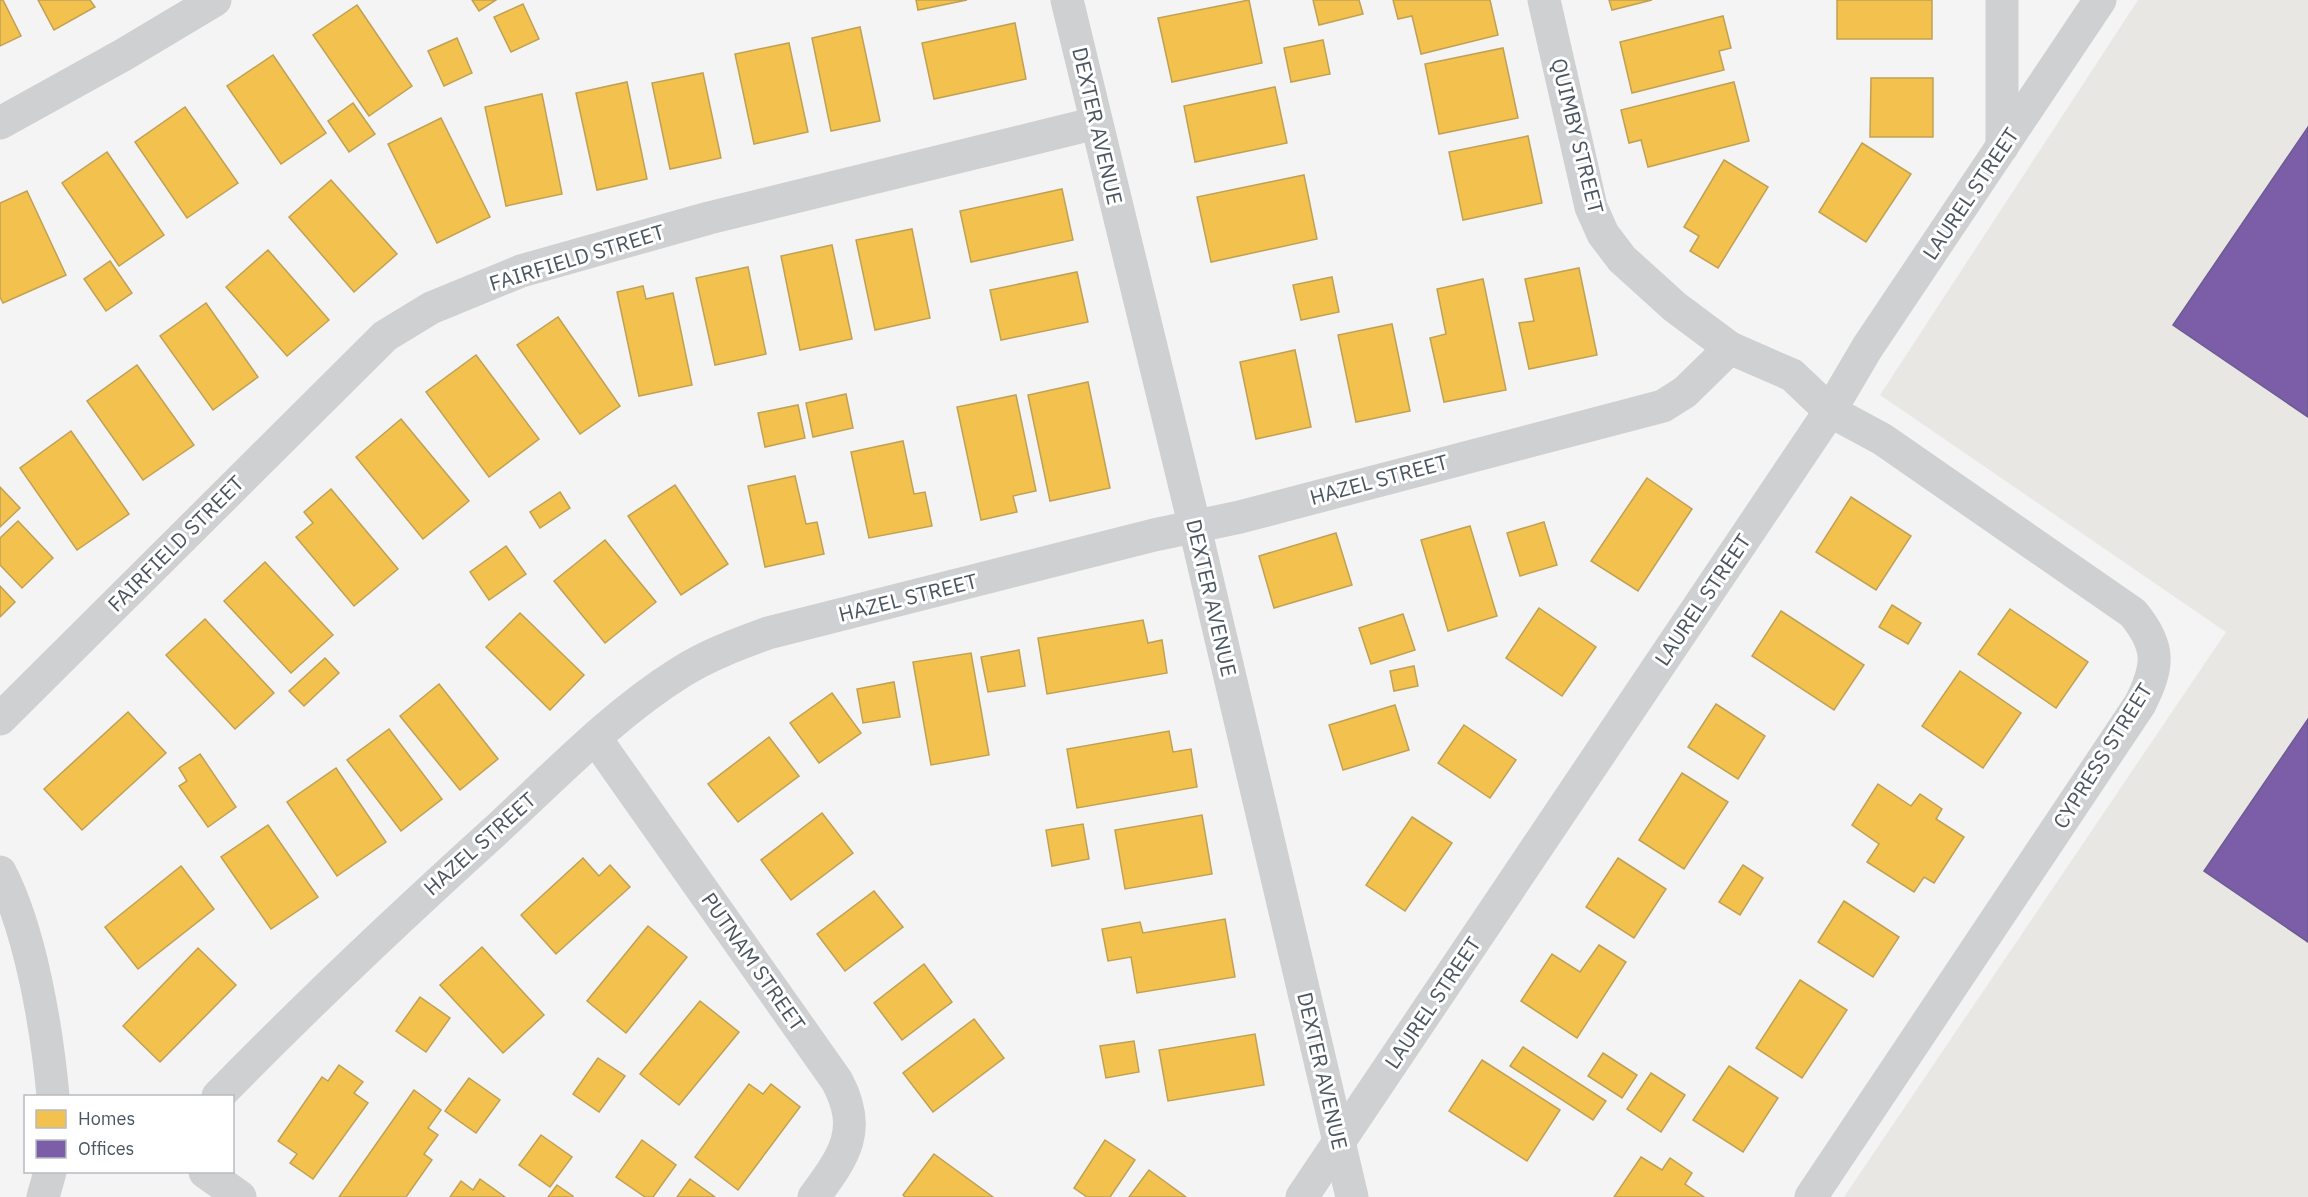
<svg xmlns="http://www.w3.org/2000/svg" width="2308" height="1197" font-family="'IBM Plex Sans',sans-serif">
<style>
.commercial{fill:#e8e7e3}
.homes{fill:#f2c14e;stroke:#c0a154;stroke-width:1.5}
.offices{fill:#7b5ea7;stroke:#6c5c92;stroke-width:1.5}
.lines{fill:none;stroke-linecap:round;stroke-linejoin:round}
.minor{stroke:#ced0d2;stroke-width:33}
.labels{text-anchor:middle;stroke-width:6;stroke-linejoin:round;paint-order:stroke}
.street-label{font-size:21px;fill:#4a5661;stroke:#fff}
</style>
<rect width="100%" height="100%" fill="#f4f4f4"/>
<polygon class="commercial" points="2138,0 2308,0 2308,1197 1844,1197 2226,632 1880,395"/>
<g class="homes">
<polygon points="0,0 3,0 21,36 0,46"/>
<polygon points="38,0 90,0 95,7 54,30"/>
<polygon points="472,0 496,0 479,11"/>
<polygon points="916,0 967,0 918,10"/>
<polygon points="1249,0 1262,63 1172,82 1158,18"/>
<polygon points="1313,0 1359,0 1363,14 1319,25"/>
<polygon points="1393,0 1490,0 1498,35 1421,54 1412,16 1398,19"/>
<polygon points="1609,0 1652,0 1612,10"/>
<rect x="1837" y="0" width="95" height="39"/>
<polygon points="523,4 539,39 511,52 494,17"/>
<polygon points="357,5 412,86 369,116 313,35"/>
<polygon points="1723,16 1731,48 1719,51 1724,70 1632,93 1620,42"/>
<polygon points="1015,23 1026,79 934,99 922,43"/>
<polygon points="860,27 880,121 831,131 812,38"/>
<polygon points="457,38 472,73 444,86 428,51"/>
<polygon points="1323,40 1330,74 1291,82 1284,48"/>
<polygon points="789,43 808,132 754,144 735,54"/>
<polygon points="1503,48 1518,118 1439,134 1425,64"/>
<polygon points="273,55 326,133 281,164 227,86"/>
<polygon points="703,73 721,158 670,169 652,83"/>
<polygon points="1871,78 1933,78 1933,137 1870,137"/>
<polygon points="627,82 647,179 597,190 576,93"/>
<polygon points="1734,82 1749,141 1648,167 1641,140 1629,143 1621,110"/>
<polygon points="1275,87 1287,143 1195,162 1184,106"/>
<polygon points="542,94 562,194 506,206 485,107"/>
<polygon points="353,103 375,134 349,152 328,121"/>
<polygon points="185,107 238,183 187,218 135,142"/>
<polygon points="441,118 490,217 437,243 388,144"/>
<polygon points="1528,136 1542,203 1463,220 1449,152"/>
<polygon points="1862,143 1911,174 1866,242 1819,212"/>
<polygon points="107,152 164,235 119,266 62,183"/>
<polygon points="1724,160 1768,187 1718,268 1690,251 1699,236 1684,227"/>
<polygon points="1304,175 1317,239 1211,262 1197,197"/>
<polygon points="331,180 397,254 354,292 289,217"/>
<polygon points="1062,189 1073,240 971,262 960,211"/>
<polygon points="27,191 66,275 3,303 0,297 0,203"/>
<polygon points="912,229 930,318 875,330 856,240"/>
<polygon points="832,245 852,339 800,350 781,256"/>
<polygon points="268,250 329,320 287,356 226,287"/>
<polygon points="110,261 132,293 106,311 84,279"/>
<polygon points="748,267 766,354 715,365 696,278"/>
<polygon points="1579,268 1597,355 1529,369 1519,323 1534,321 1525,279"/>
<polygon points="1077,272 1088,322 1001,340 990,290"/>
<polygon points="1332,277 1339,312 1301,320 1293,285"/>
<polygon points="1483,279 1506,390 1444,402 1430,338 1446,334 1437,289"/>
<polygon points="643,286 646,299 673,293 692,385 639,396 617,292"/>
<polygon points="206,303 258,377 213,410 160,336"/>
<polygon points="558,317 620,406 580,434 517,345"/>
<polygon points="1392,324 1410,411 1356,422 1338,335"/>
<polygon points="1295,350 1311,427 1256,439 1240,362"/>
<polygon points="476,355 539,439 489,477 426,392"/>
<polygon points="137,365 194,445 143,480 87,401"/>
<polygon points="1088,382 1110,488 1050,501 1028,395"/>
<polygon points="846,394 853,428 813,437 806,403"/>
<polygon points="1016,395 1036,491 1013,496 1017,512 981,520 957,407"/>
<polygon points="798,405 805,438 765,447 758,413"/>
<polygon points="401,419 469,501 423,539 356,457"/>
<polygon points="71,431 129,514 77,550 20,468"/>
<polygon points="903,441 914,494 925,492 932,526 869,538 851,452"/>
<polygon points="795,476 806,524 817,522 824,554 765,567 748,486"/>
<polygon points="1647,478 1692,509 1638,591 1591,561"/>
<polygon points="675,485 728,564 681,595 628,516"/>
<polygon points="0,487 20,508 0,527"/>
<polygon points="331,489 398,569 354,606 296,537 313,523 304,512"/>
<polygon points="560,492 570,508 540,528 530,512"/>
<polygon points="1851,497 1911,536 1876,590 1816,552"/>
<polygon points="18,521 53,558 22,588 0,565 0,538"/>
<polygon points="1544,522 1557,565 1520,576 1507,533"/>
<polygon points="1470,526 1497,616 1448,631 1421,540"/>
<polygon points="1336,533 1352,585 1274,608 1259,556"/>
<polygon points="605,540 656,602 605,643 554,581"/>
<polygon points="506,546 526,574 489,600 470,572"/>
<polygon points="265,562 333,635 291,673 224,601"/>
<polygon points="0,586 15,602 0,617"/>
<polygon points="1892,605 1921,623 1908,644 1879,627"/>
<polygon points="1539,608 1596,647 1562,696 1506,658"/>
<polygon points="2010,609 2088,662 2056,708 1978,654"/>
<polygon points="1781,611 1864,665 1834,710 1752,656"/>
<polygon points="520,613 584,675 550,710 486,647"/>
<polygon points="1403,614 1415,650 1371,664 1359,628"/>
<polygon points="205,619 274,693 235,729 166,655"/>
<polygon points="1143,620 1148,643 1162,640 1167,673 1047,694 1038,638"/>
<polygon points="1019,650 1025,686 988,692 981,657"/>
<polygon points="971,653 989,755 931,765 913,662"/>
<polygon points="325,658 339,673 304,706 289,691"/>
<polygon points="1414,666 1418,686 1394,691 1390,671"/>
<polygon points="1960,671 2021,713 1983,768 1922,726"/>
<polygon points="894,682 900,717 863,723 857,689"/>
<polygon points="439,684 498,759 460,790 400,716"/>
<polygon points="832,693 861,733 819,763 790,723"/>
<polygon points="1716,704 1765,736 1738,779 1688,747"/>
<polygon points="1395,705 1409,750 1343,770 1329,725"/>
<polygon points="128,712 166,753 82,830 44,789"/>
<polygon points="1464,725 1516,760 1490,798 1438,763"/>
<polygon points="389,729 442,799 401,831 347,760"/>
<polygon points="1169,731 1173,752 1191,749 1197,787 1077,808 1067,749"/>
<polygon points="769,737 799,776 738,822 708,784"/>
<polygon points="200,754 236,807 208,827 179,786 187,781 179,768"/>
<polygon points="336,768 386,842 337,876 287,802"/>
<polygon points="1682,773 1728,802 1684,869 1639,840"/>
<polygon points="1878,784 1911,806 1920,794 1942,809 1936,819 1964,837 1934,883 1924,877 1914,892 1867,862 1879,844 1852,825"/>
<polygon points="822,813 853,853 791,900 761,860"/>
<polygon points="1202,815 1212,874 1125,889 1115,830"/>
<polygon points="1412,817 1452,843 1405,911 1366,885"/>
<polygon points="1083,824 1089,859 1052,866 1046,830"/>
<polygon points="268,825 318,897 271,929 221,857"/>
<polygon points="583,858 599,876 610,865 630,887 556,954 521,915"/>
<polygon points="1618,858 1666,889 1634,938 1586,907"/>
<polygon points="1743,865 1763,878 1740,915 1719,902"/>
<polygon points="181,866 214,909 138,969 105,927"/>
<polygon points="874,891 903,927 845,971 817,934"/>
<polygon points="1844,901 1899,937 1873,977 1818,942"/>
<polygon points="1225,919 1235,977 1137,993 1131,957 1108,961 1102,929 1140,922 1143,933"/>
<polygon points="648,926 687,957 626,1033 587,1001"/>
<polygon points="1599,945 1626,962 1577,1038 1521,1001 1552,954 1580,972"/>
<polygon points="482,947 544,1015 503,1053 440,985"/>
<polygon points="198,948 236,985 160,1062 123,1026"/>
<polygon points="924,964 952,1002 902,1040 874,1003"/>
<polygon points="1800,980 1847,1010 1802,1078 1756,1048"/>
<polygon points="420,997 450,1018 426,1052 396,1031"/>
<polygon points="700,1001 739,1032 679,1105 640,1074"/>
<polygon points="974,1019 1004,1058 933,1112 903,1073"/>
<polygon points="1255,1034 1264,1085 1168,1101 1159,1050"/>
<polygon points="1134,1041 1139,1072 1106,1078 1100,1046"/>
<polygon points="1523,1047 1606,1101 1593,1120 1510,1066"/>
<polygon points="1603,1053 1637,1075 1622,1098 1588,1076"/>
<polygon points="598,1058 625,1076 599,1112 573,1094"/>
<polygon points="1482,1060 1560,1110 1527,1161 1449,1111"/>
<polygon points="339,1065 363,1082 354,1093 368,1103 313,1179 290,1163 297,1154 278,1141 322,1077 328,1081"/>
<polygon points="1729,1066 1778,1098 1743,1152 1693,1120"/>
<polygon points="1651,1073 1685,1095 1661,1132 1627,1109"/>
<polygon points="469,1078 500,1100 476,1133 445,1111"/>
<polygon points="749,1084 763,1094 771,1084 800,1107 738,1190 695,1157"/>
<polygon points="414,1090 441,1110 428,1128 438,1135 424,1154 432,1160 406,1197 339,1197"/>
<polygon points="541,1135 572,1157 550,1187 519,1165"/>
<polygon points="642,1140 676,1165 653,1197 645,1197 616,1177"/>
<polygon points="1105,1140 1135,1160 1110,1197 1087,1197 1074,1188"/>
<polygon points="934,1154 993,1197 905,1197 903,1195"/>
<polygon points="1641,1157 1662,1170 1670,1158 1692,1173 1685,1184 1704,1197 1614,1197"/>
<polygon points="1149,1170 1186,1197 1129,1197"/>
<polygon points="480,1179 505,1197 450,1197 461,1181 473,1190"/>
<polygon points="690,1179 715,1197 677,1197"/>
<polygon points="557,1185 573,1196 572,1197 548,1197"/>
</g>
<g class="offices">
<polygon points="2308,127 2308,417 2173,325"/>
<polygon points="2308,719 2308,942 2204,871"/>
</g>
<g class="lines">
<g class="minor">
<polyline points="1067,0 1195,528 1352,1197"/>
<path d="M1544,0L1591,207L1603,234L1622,259L1675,307L1730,348L1792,375L1830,411L1882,439L2133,613C2161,647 2159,666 2140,704L1811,1197"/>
<polyline points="2002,0 2002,147"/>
<polyline points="0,123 123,55 215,0"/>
<polyline points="0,719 385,336 431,308 521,271 709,218 1096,123"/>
<path d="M596,739L837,1081C863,1130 845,1155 814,1197"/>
<path d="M0,872C31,931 47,1030 53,1096"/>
<path d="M218,1096C307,1005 399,918 494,832C554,777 612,715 681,672C708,655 738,644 768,633L1154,535L1240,517L1663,406L1685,392L1730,348"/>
<polyline points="205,1172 240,1197"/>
<polyline points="43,1197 50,1172"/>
<polyline points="1302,1197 1830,411 1867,348 2100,0"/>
</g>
</g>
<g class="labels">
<g class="street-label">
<text transform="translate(1097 126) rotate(77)" y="7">DEXTER AVENUE</text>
<text transform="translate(1577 136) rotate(76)" y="7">QUIMBY STREET</text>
<text transform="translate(1971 194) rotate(-56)" y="7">LAUREL STREET</text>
<text transform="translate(577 258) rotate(-17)" y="7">FAIRFIELD STREET</text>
<text transform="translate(1379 480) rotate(-15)" y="7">HAZEL STREET</text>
<text transform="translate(176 544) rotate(-45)" y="7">FAIRFIELD STREET</text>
<text transform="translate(908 598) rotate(-14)" y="7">HAZEL STREET</text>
<text transform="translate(1211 598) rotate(77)" y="7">DEXTER AVENUE</text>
<text transform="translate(1703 600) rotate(-56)" y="7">LAUREL STREET</text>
<text transform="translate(2103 756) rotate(-58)" y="7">CYPRESS STREET</text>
<text transform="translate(480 844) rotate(-42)" y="7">HAZEL STREET</text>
<text transform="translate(753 962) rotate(55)" y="7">PUTNAM STREET</text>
<text transform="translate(1433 1003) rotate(-56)" y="7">LAUREL STREET</text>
<text transform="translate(1322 1071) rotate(77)" y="7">DEXTER AVENUE</text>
</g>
</g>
<rect x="24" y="1095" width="210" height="78" fill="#ffffff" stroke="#b7bbc0" stroke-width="1.5"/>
<rect x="36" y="1110" width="30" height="18" fill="#f2c14e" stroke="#b7bbc0" stroke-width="1.5"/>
<text x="78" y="1125" font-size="18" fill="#4a5661">Homes</text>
<rect x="36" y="1140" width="30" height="18" fill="#7b5ea7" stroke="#b7bbc0" stroke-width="1.5"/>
<text x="78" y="1155" font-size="18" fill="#4a5661">Offices</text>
</svg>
